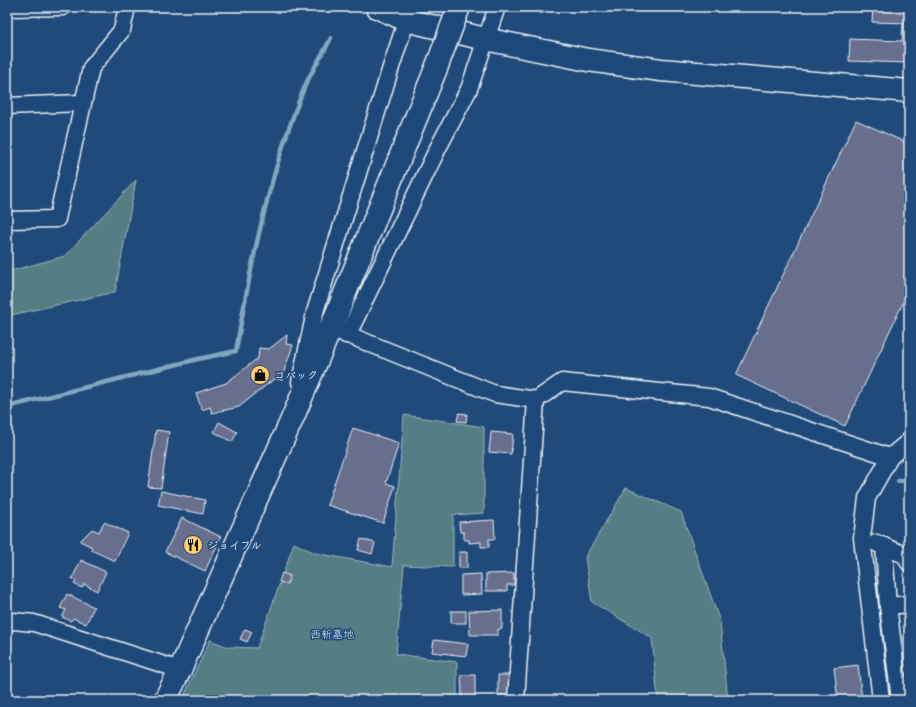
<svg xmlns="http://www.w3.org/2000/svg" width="916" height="707" font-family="Mali,'Klee One',sans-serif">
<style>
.green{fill:#547d84;stroke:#9eb7be}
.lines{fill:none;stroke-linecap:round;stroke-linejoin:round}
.stream{stroke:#82a7c0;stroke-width:4.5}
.building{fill:#676e8d;stroke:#e8f1f8}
.street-casing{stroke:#e8f1f8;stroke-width:19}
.secondary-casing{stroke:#e8f1f8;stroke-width:25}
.street{stroke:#1f4a7a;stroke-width:16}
.secondary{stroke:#1f4a7a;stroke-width:22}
.secondary-bridge-casing{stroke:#e8f1f8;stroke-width:25;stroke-linecap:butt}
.secondary-bridge{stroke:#1f4a7a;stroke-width:22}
.labels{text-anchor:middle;stroke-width:3;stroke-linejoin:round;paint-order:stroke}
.poi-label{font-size:11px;font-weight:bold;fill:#e8f1f8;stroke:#1f4a7a;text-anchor:start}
.park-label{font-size:11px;fill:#d2e0e7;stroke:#1f4a7a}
</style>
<rect width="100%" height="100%" fill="#1f4a7a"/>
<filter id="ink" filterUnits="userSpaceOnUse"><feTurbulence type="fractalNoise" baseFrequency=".025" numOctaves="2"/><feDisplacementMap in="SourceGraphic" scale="8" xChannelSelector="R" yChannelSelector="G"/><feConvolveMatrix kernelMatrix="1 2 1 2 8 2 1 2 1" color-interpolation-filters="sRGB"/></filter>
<g filter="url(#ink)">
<g class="green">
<polygon points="136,180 115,292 7,316 7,272 65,256"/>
<polygon points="404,415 484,427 484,513 453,515 453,567 404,565 396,654 457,662 457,700 182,700 210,640 228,647 257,648 294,543 315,553 392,567"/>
<polygon points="626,488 681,512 720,622 728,700 658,700 652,638 592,602 585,557"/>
</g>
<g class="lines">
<g class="stream">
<polyline points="541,12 550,7"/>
<path d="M7,407L198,359L236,351C251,262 270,170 305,86C312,70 323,54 331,38"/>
<polyline points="898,481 909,480"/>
<polyline points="888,690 889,700"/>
</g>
</g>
<g class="building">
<polygon points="873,7 909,7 909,23 872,22"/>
<polygon points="903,23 909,23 909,63 849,61 850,39 902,41"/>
<polygon points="856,120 909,144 909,290 845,426 736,375"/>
<polygon points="287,335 286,344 293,345 284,371 283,380 274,379 239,407 212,413 210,407 202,410 196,393 226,383 258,358 259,348 269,349"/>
<polygon points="459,413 467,414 466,422 457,421"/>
<polygon points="219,422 237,432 232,442 214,432"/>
<polygon points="353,428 399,443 386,483 395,486 383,523 327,505"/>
<polygon points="156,430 169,432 161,488 148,487"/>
<polygon points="491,432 513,434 511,454 489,452"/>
<polygon points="161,491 205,500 203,514 158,505"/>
<polygon points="182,518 221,537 205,571 165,552"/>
<polygon points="494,520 495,539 489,539 489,547 481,547 481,542 469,543 469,540 464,540 464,532 460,532 459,522"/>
<polygon points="104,522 128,533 115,561 91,550 92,547 80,541 92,529 99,532"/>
<polygon points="361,539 375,543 372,554 358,550"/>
<rect x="459" y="552" width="8" height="16"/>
<polygon points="81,560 106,572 97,591 84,584 82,588 74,584 76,581 72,579"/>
<polygon points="282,573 290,576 287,584 279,582"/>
<polygon points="514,573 514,585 507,585 507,591 486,591 486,574"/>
<polygon points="481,574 482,594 461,595 461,575"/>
<polygon points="67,594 94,607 86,624 73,618 71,621 62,617 66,610 60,608"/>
<polygon points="502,610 502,629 498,629 498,635 470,635 469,611"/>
<rect x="451" y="611" width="15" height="12"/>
<polygon points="245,629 252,632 247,642 240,639"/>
<polygon points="906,635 909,635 909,653 908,653"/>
<polygon points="434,640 468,644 466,656 432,652"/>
<polygon points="858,665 862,700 838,700 834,668"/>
<polygon points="461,675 475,675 475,697 462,697"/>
<polygon points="498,675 509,675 508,695 498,695"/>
</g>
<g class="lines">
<g class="street-casing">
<g id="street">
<polyline points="7,8 63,7"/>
<polyline points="7,106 82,103"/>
<polyline points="7,220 57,219 91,68 122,30 127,7"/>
<polyline points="331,328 495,394 536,400 562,382 709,397 890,457"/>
<polyline points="346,335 353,324 438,148 469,89 497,7"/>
<polyline points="300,382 315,312 392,64 411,7"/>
<polyline points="876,543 905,555 909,563"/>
<polyline points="884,546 888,606 900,700"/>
<polyline points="888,606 909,604"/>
<polyline points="7,623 13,621 34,623 180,670"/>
<polyline points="516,700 536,400"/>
<polyline points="881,700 862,538 867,498 890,457 909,441"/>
</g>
</g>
<g class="secondary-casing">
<g id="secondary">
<polyline points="377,7 406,20 485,39 588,60 661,70 909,91"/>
<polyline points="165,700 180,670 293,417 337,313 437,66"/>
</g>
</g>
<use href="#street" class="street"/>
<use href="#secondary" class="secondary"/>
<g class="secondary-bridge-casing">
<polyline id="secondary-bridge" points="437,66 459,7"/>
</g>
<use href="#secondary-bridge" class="secondary-bridge"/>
</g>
</g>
<defs>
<g id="shop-disc" transform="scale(1)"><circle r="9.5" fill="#ffd166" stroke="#1f4a7a"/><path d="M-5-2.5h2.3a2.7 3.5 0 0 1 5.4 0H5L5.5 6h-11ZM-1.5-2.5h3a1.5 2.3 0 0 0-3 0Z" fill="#111"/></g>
<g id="restaurant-disc" transform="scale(1)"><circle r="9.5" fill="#ffd166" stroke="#1f4a7a"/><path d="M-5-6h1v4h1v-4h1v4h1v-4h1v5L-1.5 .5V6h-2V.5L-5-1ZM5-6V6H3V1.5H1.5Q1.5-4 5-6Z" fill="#111"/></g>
</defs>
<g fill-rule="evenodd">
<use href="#shop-disc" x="260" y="375"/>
<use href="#restaurant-disc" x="193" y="545"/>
</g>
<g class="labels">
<g class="poi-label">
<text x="274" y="379">コバック</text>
<text x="207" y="549">ジョイフル</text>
</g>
<g class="park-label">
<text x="332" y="638">西新墓地</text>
</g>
</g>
<rect width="916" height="707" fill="none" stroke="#1f4a7a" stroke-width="24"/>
<rect x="12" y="12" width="892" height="683" fill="none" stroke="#e8f1f8" stroke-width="1.5" filter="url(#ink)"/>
</svg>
